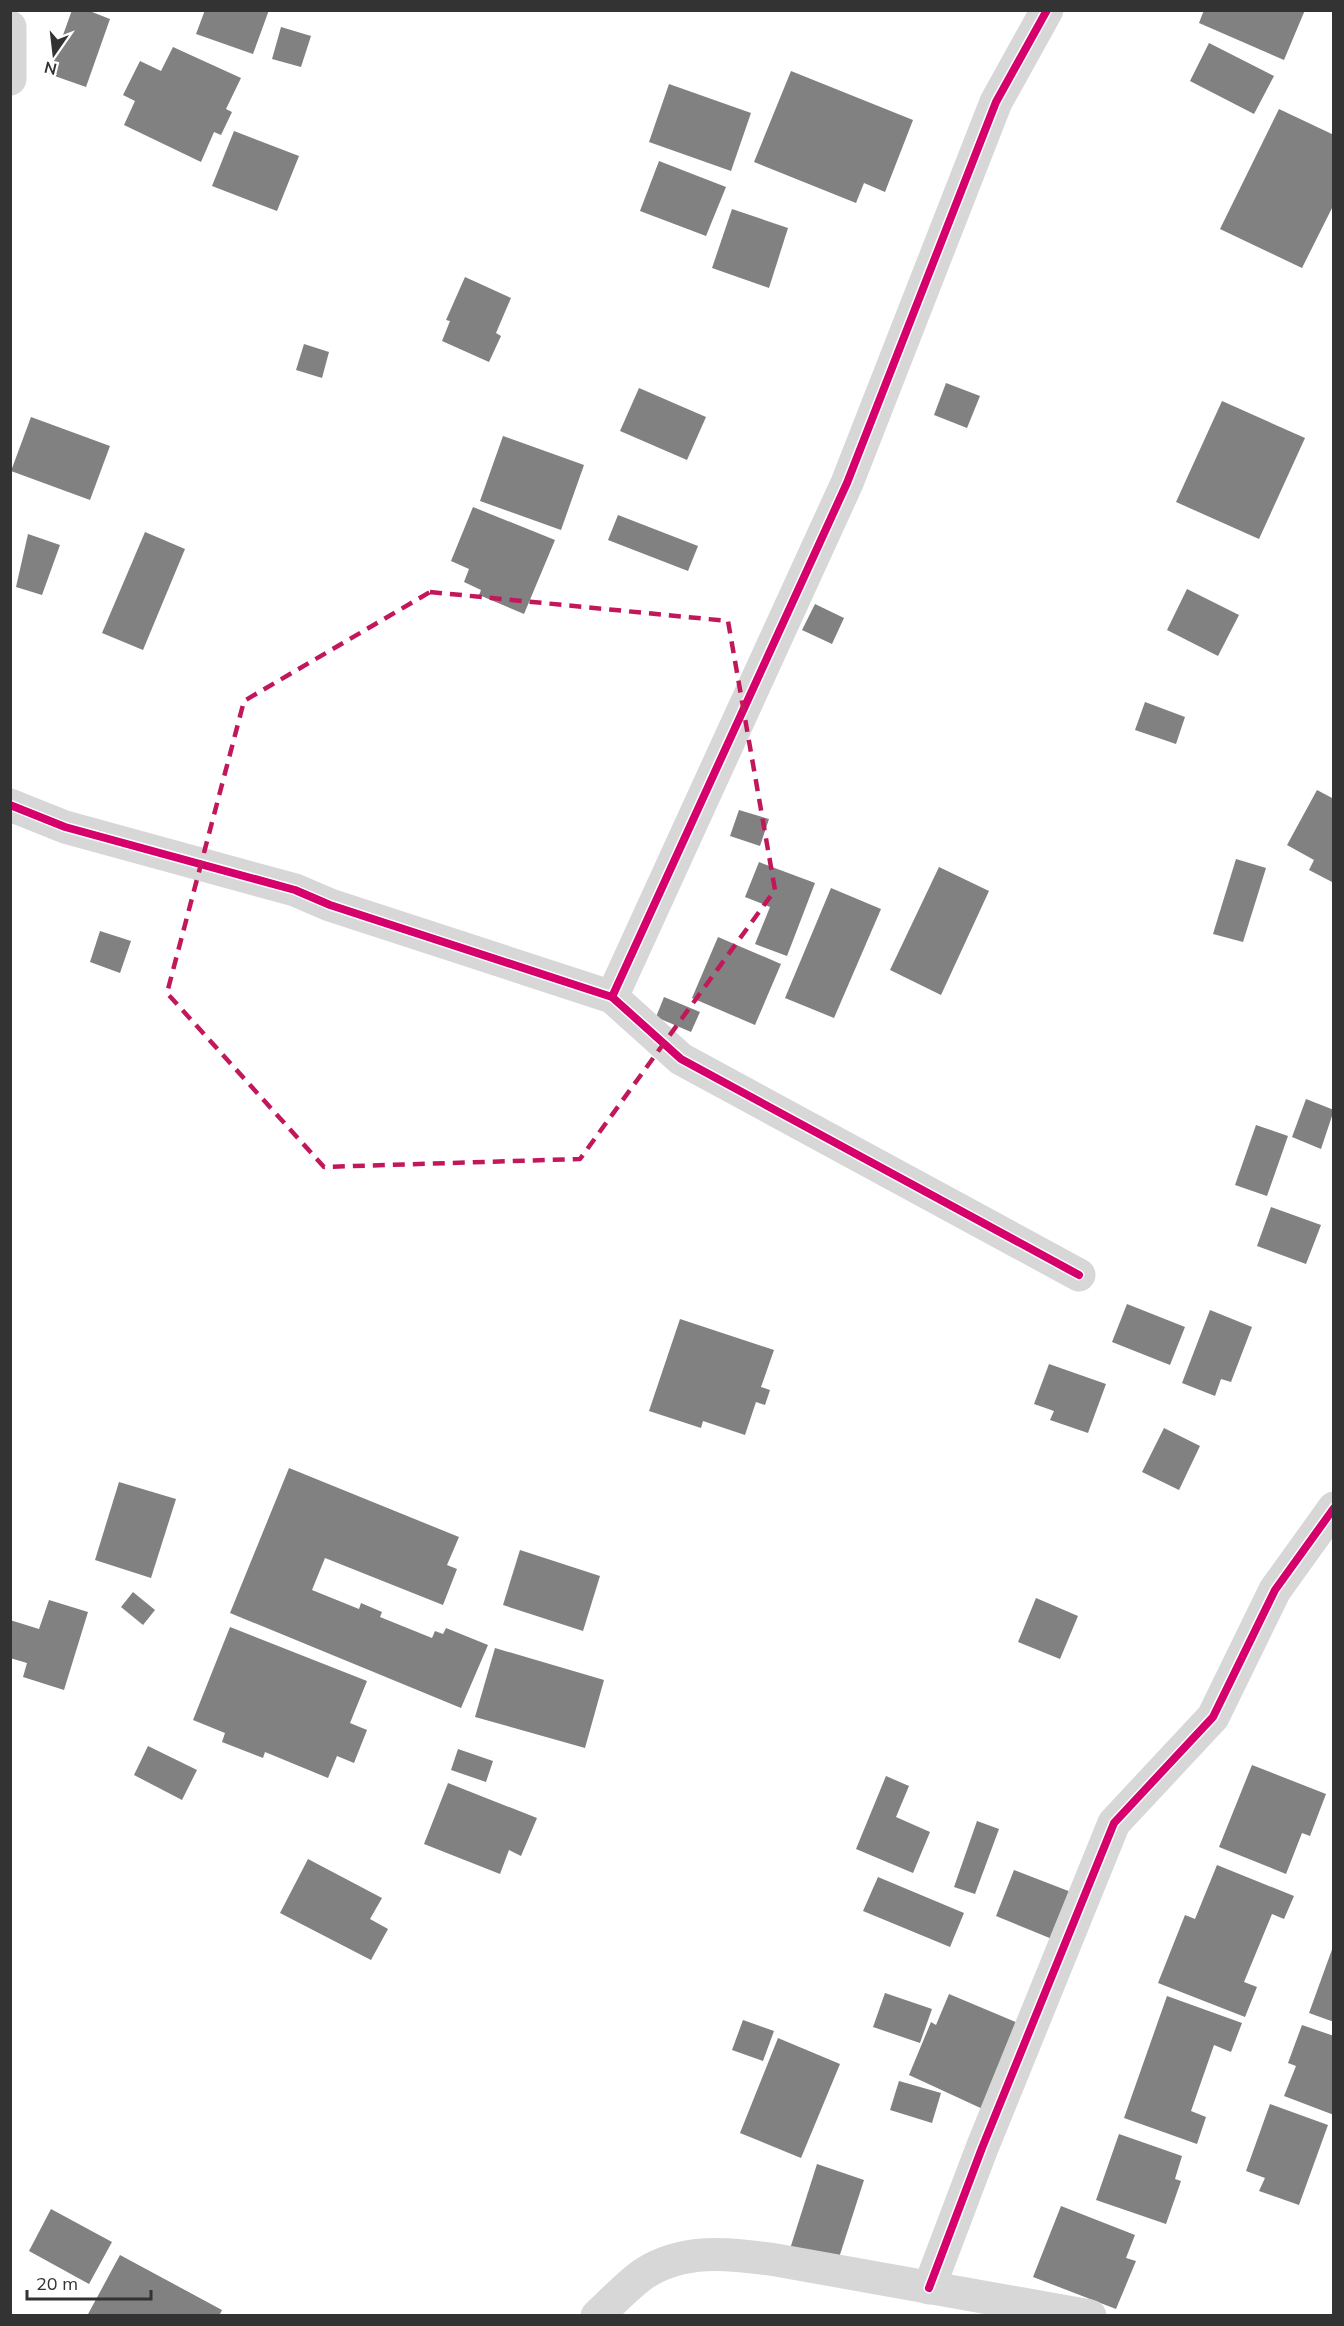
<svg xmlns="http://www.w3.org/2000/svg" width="1344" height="2326" font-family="Mulish,sans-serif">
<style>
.building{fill:#818181}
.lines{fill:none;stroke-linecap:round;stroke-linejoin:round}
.minor{stroke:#d7d7d7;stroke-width:33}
.cycleway-casing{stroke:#fff;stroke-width:11}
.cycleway{stroke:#d6006c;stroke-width:8}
.marked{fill:none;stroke:#c2185b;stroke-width:4.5;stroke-dasharray:12 8;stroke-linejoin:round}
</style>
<rect width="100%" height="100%" fill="#fff"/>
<g class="building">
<polygon points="72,10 87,10 110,19 86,87 49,74"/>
<polygon points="205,10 269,10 253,54 196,34"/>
<polygon points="1204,10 1305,10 1284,60 1199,23"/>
<polygon points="281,27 311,36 301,67 272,59"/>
<polygon points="1209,43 1274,76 1254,114 1190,81"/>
<polygon points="173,47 241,78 226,109 232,112 221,135 214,132 201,162 124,125 135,101 123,95 140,61 161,71"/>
<polygon points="791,71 913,120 885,192 864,183 856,203 754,162"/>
<polygon points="669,84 751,113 731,171 649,142"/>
<polygon points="1279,109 1334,135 1334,204 1302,268 1220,229"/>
<polygon points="234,131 299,156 277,211 212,186"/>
<polygon points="659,161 726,187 706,236 640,211"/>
<polygon points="732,209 788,228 769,288 712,268"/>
<polygon points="465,277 511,298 496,333 501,336 489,362 442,341 450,321 446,320"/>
<polygon points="304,344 329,352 322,378 296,370"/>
<polygon points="946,383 980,396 967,428 934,415"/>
<polygon points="639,388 706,417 687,460 620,431"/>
<polygon points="1222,401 1305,438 1259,539 1176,502"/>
<polygon points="31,417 110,446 90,500 11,471"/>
<polygon points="503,436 584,465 561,530 480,501"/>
<polygon points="473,507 555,540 524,614 479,595 481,590 464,582 469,569 451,561"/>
<polygon points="618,515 698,546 688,571 608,540"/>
<polygon points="145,532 185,549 143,650 102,633"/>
<polygon points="28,534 60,545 42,595 16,587"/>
<polygon points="1187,589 1239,615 1218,656 1167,630"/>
<polygon points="815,604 844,618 832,644 802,630"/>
<polygon points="1145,702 1185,717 1176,744 1135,730"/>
<polygon points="1317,790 1334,799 1334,883 1309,870 1314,860 1287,845"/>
<polygon points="739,810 769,819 760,846 730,836"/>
<polygon points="1236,859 1266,868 1243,942 1213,934"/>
<polygon points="759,862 815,883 787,956 755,944 770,907 745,897"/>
<polygon points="939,867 989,891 941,995 890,970"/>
<polygon points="831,888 881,909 834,1018 785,998"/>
<polygon points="100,931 131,941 120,973 90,962"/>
<polygon points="718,937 781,964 755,1025 692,998"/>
<polygon points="664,997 700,1012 691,1032 656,1017"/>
<polygon points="1306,1099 1334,1110 1321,1149 1292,1137"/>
<polygon points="1256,1125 1288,1136 1267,1196 1235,1185"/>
<polygon points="1271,1207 1321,1225 1306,1264 1257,1246"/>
<polygon points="1127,1304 1185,1327 1170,1365 1112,1342"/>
<polygon points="1210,1310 1252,1327 1231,1382 1221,1379 1215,1396 1182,1383"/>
<polygon points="680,1319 774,1350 761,1387 770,1390 765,1405 756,1402 745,1435 703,1421 701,1428 649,1411"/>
<polygon points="1049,1364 1106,1384 1088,1433 1050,1420 1054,1411 1034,1404"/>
<polygon points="1164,1428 1200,1446 1179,1490 1142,1472"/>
<polygon points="289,1468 459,1537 447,1565 457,1569 443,1605 325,1558 312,1590 359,1609 361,1603 382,1612 380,1617 432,1638 435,1631 443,1634 446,1628 488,1645 461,1708 230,1613"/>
<polygon points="119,1482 176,1499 151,1578 95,1560"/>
<polygon points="520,1550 600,1576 583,1631 503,1605"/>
<polygon points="133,1592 155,1610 143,1625 121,1607"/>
<polygon points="1036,1598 1078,1616 1060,1659 1018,1642"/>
<polygon points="49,1600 88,1612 64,1690 23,1677 27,1663 10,1658 10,1620 39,1629"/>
<polygon points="230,1627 367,1681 350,1723 367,1730 354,1763 337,1756 328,1778 265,1752 263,1758 222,1742 225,1733 193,1720"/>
<polygon points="495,1648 604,1680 585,1748 475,1717"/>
<polygon points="148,1746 197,1770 182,1800 134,1775"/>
<polygon points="458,1749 493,1761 486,1782 451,1770"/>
<polygon points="1252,1765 1326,1794 1310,1836 1302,1833 1286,1874 1219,1847"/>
<polygon points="886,1776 909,1786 896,1817 930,1832 913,1873 856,1849"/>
<polygon points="448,1783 537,1818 521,1856 509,1850 500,1874 424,1844"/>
<polygon points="977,1821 999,1829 975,1894 954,1887"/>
<polygon points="308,1859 382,1898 370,1919 388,1929 371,1960 280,1913"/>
<polygon points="1217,1865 1294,1896 1284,1919 1272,1914 1244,1982 1257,1987 1245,2017 1158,1983 1185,1915 1195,1919"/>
<polygon points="1014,1870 1071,1892 1052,1939 996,1916"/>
<polygon points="878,1877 964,1913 950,1947 863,1911"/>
<polygon points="1334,1944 1334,2022 1309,2013"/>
<polygon points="885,1993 932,2009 920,2043 873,2027"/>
<polygon points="949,1994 1018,2023 987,2111 909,2075 931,2022 936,2025"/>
<polygon points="1167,1996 1242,2023 1231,2052 1214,2045 1191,2111 1206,2117 1197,2144 1124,2118"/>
<polygon points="743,2020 774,2031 763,2061 732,2050"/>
<polygon points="1302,2025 1334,2036 1334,2115 1284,2096 1296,2066 1288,2063"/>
<polygon points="778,2038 840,2064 801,2158 740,2133"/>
<polygon points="899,2081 941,2093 932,2123 890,2110"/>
<polygon points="1270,2104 1328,2125 1299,2205 1259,2191 1265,2178 1246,2171"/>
<polygon points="1119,2134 1182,2156 1175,2179 1181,2181 1166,2224 1096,2200"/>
<polygon points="817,2164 864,2180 836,2267 789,2252"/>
<polygon points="1061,2206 1135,2235 1126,2258 1136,2261 1116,2309 1033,2277"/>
<polygon points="51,2209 112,2242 89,2284 29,2251"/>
<polygon points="120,2255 222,2310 219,2316 87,2316"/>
</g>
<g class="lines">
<g class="minor">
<polyline points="10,27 10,79"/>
<polyline points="10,805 65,827 295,890 330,905 612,997 681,1059 1079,1275"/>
<polyline points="612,997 847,483 996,102 1047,10"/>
<polyline points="929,2288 982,2148 1114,1823 1213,1717 1275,1590 1334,1508"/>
<path d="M597,2316C612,2302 626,2287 642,2275C683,2247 731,2254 776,2260L1090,2316"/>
</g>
<g class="cycleway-casing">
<g id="cycleway">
<polyline points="10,805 65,827 295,890 330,905 612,997 681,1059 1079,1275"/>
<polyline points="612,997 847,483 996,102 1047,10"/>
<polyline points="929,2288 982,2148 1114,1823 1213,1717 1275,1590 1334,1508"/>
</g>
</g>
<use href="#cycleway" class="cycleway"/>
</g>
<path class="marked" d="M430,592L728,621L775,890L580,1159L324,1167L167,993L244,701Z"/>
<rect width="1344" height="2326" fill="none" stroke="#333333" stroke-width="24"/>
<g transform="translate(54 54) rotate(194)" stroke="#ffffff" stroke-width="4.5" paint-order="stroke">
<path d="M0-4.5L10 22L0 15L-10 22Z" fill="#333333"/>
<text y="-9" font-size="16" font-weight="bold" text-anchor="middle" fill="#333333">N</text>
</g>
<path d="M27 2290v9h124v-9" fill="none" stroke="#333333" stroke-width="3"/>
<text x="36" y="2290" font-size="18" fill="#333333" stroke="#ffffff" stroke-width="4.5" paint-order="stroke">20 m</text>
</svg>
